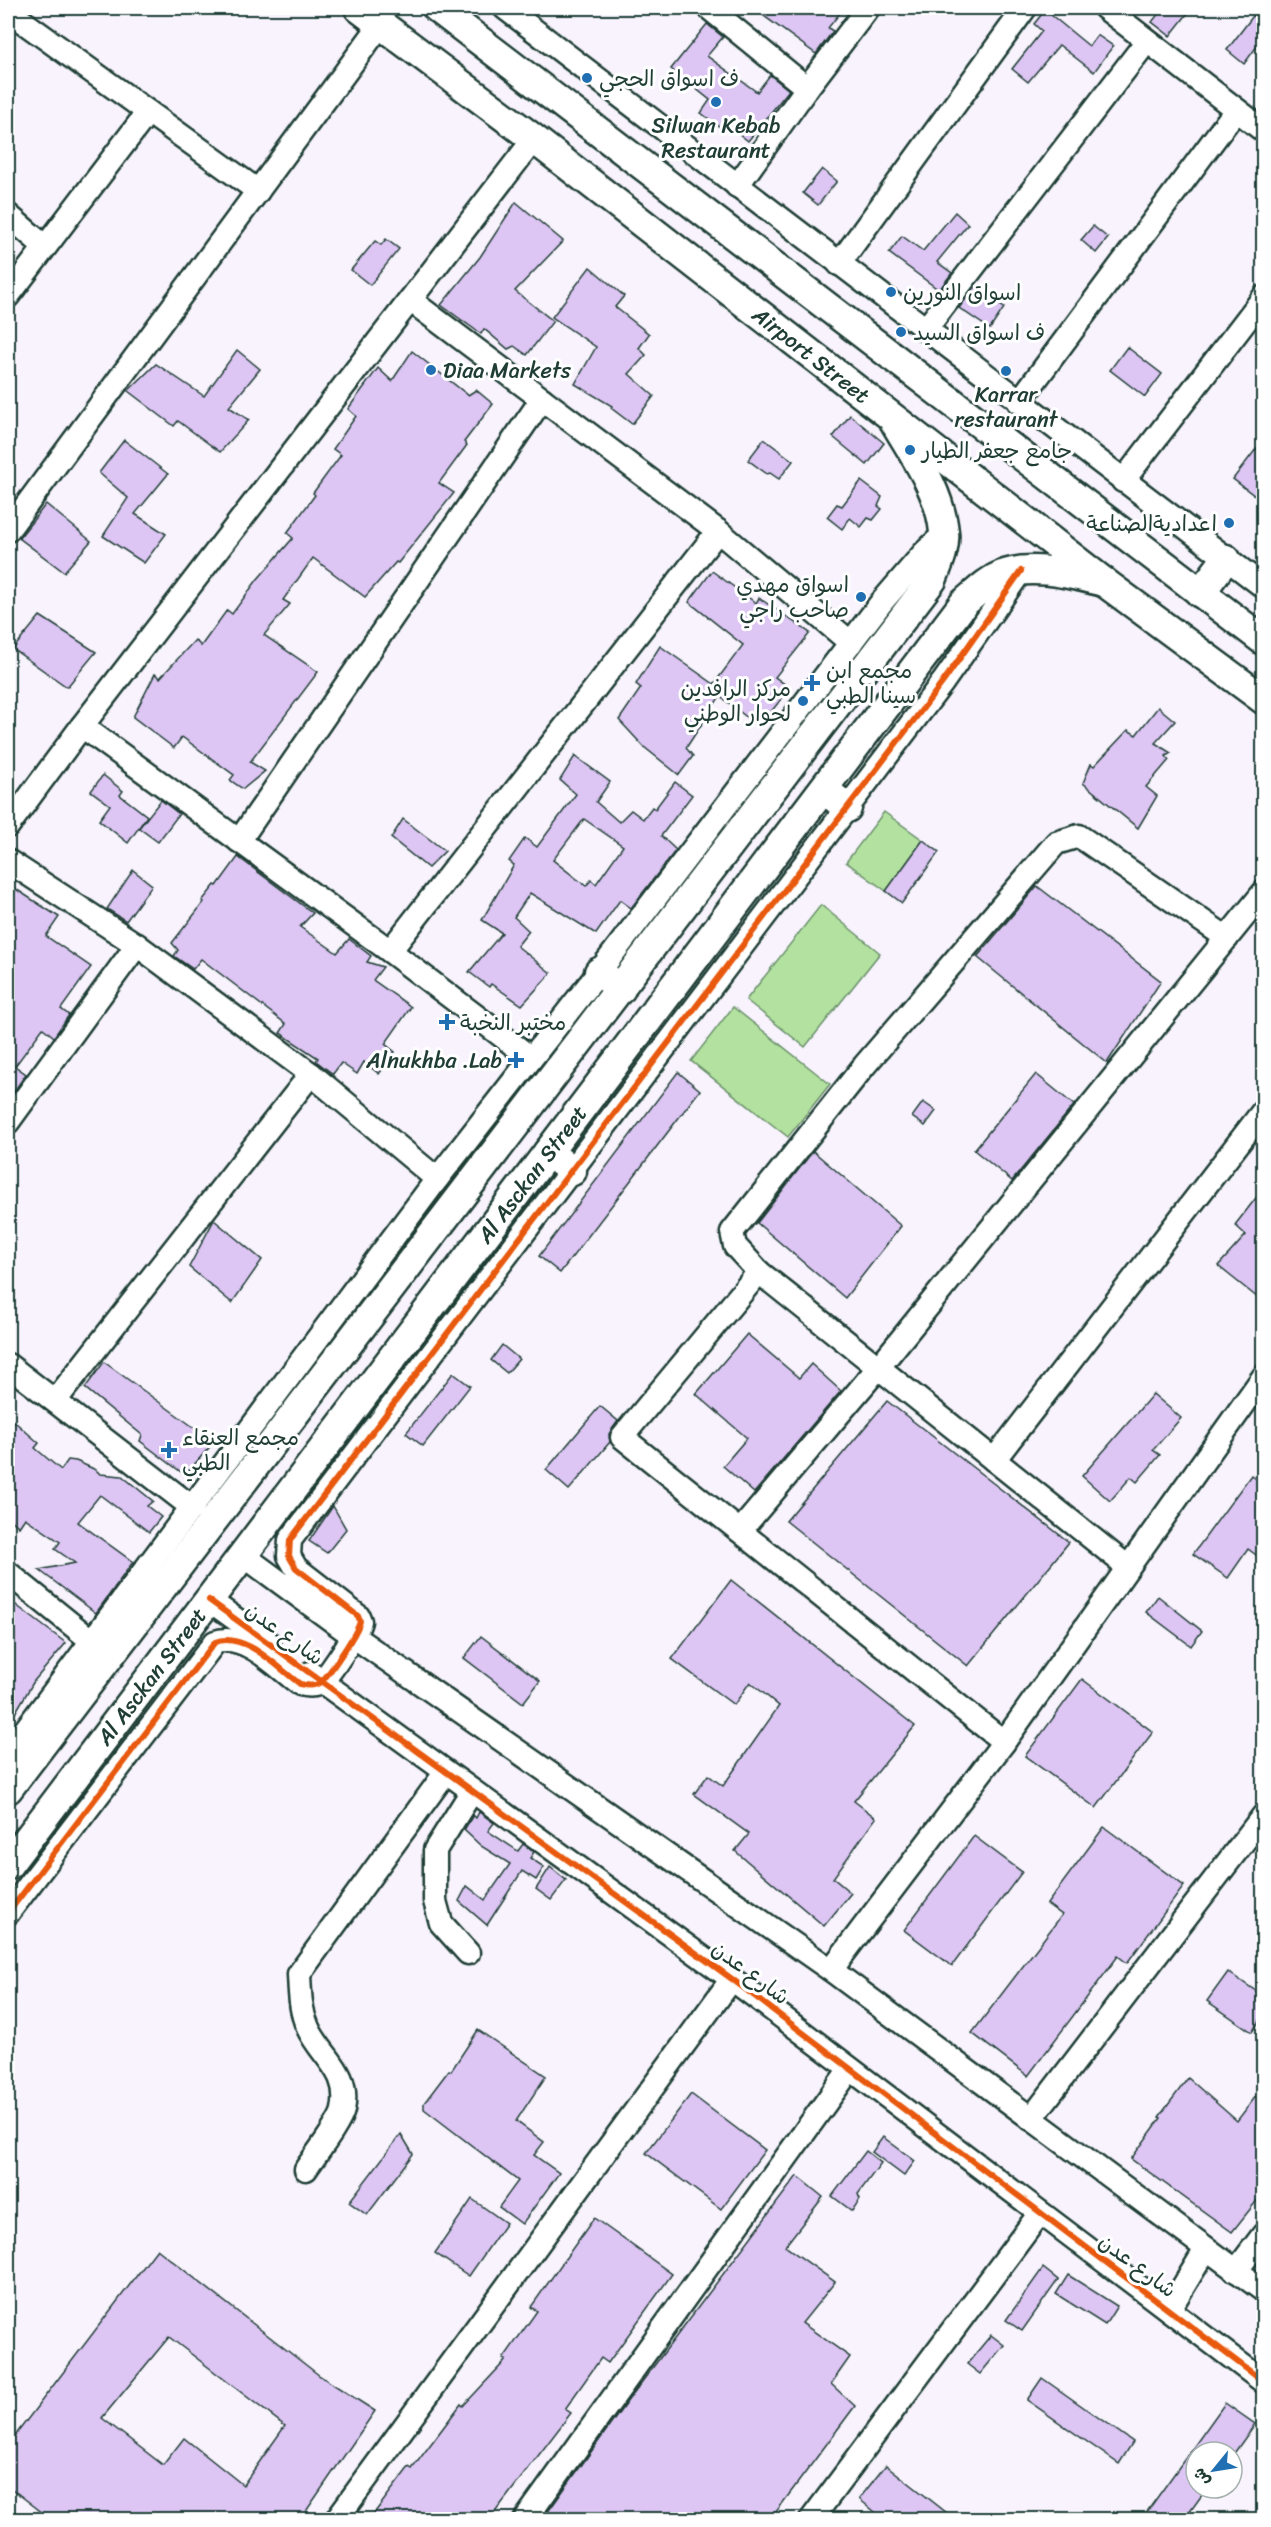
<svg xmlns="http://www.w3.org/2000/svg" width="1271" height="2527" font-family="Sriracha,'Playpen Sans Arabic',sans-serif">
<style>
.green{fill:#b3e1a0;stroke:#698f6a;stroke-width:1.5}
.building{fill:#ddc5f4;stroke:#1f3d34;stroke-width:1.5;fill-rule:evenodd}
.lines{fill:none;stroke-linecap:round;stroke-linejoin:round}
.minor-casing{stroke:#1f3d34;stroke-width:27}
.major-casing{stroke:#1f3d34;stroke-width:33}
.minor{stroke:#fff;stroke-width:22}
.major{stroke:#fff;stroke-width:28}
.cycleway-casing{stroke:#fff;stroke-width:10}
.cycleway{stroke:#e8590c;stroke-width:6}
.poi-dot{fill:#1f6fb2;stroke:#fff;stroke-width:2}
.labels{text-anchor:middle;stroke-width:6;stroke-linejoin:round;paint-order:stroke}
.poi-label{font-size:22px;fill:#1f3d34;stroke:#fff;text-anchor:start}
.street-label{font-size:22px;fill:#1f3d34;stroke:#fff}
</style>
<rect width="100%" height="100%" fill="#f8f3fd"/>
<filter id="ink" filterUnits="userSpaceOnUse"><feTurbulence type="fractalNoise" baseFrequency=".0167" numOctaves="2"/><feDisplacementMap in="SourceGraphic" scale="12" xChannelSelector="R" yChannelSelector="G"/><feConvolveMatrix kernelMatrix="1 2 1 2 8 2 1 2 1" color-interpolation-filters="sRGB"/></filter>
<g filter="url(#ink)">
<g class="green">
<polygon points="884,812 923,840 886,891 846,862"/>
<polygon points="821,905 880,953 805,1047 746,1000"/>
<polygon points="733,1007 830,1084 788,1137 691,1061"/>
</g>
<g class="building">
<polygon points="753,8 844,8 828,28 833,31 816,54"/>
<polygon points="1163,8 1192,8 1170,36 1152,22"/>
<polygon points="1259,8 1263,8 1263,38 1244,64 1227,50"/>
<polygon points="1045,10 1089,46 1097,35 1113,46 1094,72 1059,45 1028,82 1012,69 1042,31 1034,24"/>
<polygon points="707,24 723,37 707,56 757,92 770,75 789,90 748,141 724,122 720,127 701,113 710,100 671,69"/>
<polygon points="822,169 837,181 818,205 803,193"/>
<polygon points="516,202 563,241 515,291 553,321 527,355 514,346 508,349 484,329 481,334 441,305 480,257"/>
<polygon points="955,212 968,224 937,262 952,273 939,290 889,253 902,236 923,251"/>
<polygon points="1093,226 1108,238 1096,253 1081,240"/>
<polygon points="386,239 399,249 370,285 351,270 375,241 381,245"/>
<polygon points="590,267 624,296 615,307 649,334 639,348 646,355 629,374 654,396 632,424 611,408 612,406 575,384 596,347 552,317"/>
<polygon points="975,287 1004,308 990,329 959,308"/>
<polygon points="1127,347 1162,374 1145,397 1110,370"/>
<polygon points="237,350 260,369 229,407 249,420 220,452 178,421 174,426 128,391 156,364 204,396"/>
<polygon points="412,351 468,395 476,390 493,404 464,442 467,445 439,483 454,493 398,563 396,562 365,597 313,558 283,600 290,604 264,635 318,672 250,762 265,771 243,789 230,780 234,775 182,737 174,748 133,717 155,674 160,678 195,640 201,646 227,610 232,614 257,580 293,538 287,533 315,495 313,493 341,455 333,449 356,416 348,409 378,368 392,381"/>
<polygon points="850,415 884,443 867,465 833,437"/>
<polygon points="764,439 793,461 779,479 770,473 767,474 748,460"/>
<polygon points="124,440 168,474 135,514 166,534 144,563 103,536 128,498 99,473"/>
<polygon points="1263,440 1263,502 1233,479"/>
<polygon points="861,481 882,497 878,506 882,509 873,520 868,518 861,527 850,518 842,529 827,517 837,504 842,506"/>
<polygon points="46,504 91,541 64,572 19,538"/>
<polygon points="712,571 756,603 759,598 810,633 775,677 790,688 759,727 720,696 686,748 693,756 679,775 644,747 619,720 641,688 636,684 660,646 714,684 743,645 689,602"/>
<polygon points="40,616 96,652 67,687 13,649"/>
<polygon points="1158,707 1175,721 1155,743 1171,753 1166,756 1169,760 1146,787 1157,796 1138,828 1083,783 1091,764 1094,766 1128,730 1136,735"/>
<path d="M575,756L610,782L596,802L619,822L631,810L643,819L652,807L655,809L675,782L692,795L661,836L676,850L631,908L620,900L596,934L530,893L514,917L529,931L517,946L551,973L522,1005L491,984L489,987L469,972L502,933L482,920L514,865L509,861L525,838L537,847L576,794L560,780ZM584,819L623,846L596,884L591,880L586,886L553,860Z"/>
<polygon points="103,775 123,791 120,795 147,816 128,843 99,820 110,805 91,791"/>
<polygon points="161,800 179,814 158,842 139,828"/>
<polygon points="403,819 445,851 428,868 391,838"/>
<polygon points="923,840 939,852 902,903 886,891"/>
<polygon points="238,857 313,913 300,927 337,953 349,939 371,956 367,962 383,967 373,980 411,1007 385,1044 395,1052 379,1074 364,1062 357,1074 341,1063 333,1074 316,1061 318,1058 280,1033 286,1024 201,959 193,969 174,956 178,950 172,943 204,902 202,901 215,885 217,886"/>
<polygon points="133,870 152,885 126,921 107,909"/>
<polygon points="8,884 59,917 46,936 91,967 61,1009 69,1015 54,1037 43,1028 15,1066 26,1074 8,1100"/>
<polygon points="1037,886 1161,981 1107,1063 977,957"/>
<polygon points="678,1072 700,1090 560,1273 539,1256"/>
<polygon points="1036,1074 1074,1105 1012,1181 974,1150"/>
<polygon points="923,1102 936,1111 925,1126 912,1117"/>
<polygon points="813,1151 901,1226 845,1298 757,1223"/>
<polygon points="1263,1189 1263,1302 1218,1266 1246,1235 1235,1225"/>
<polygon points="214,1220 262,1260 232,1303 189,1267"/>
<polygon points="747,1334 799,1378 811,1364 841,1391 754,1493 723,1466 747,1438 696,1394"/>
<polygon points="502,1345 519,1359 507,1373 491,1360"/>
<polygon points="104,1362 214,1442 185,1475 140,1441 142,1435 85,1388"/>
<polygon points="453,1373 470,1386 423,1446 406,1433"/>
<polygon points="1153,1394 1181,1418 1153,1450 1160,1455 1137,1482 1131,1477 1110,1501 1082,1476"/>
<polygon points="887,1401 1069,1542 968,1666 786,1521"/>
<polygon points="600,1406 618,1421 609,1434 610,1442 569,1490 546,1470"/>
<polygon points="8,1416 39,1443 35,1448 61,1470 68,1460 76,1461 96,1470 100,1474 122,1476 153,1501 147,1506 161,1517 149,1532 100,1495 78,1522 133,1562 96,1613 39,1570 75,1563 55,1549 60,1542 25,1518 19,1527 8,1517"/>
<polygon points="1251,1475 1263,1484 1263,1560 1248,1549 1228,1578 1193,1554"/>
<polygon points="333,1506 346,1529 327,1553 309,1541"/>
<polygon points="731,1580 915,1726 854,1801 876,1818 833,1878 851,1893 824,1926 735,1851 749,1834 694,1794 708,1775 723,1786 779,1706 750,1682 734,1705 672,1659"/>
<polygon points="1158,1596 1202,1631 1191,1646 1146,1612"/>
<polygon points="8,1599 66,1643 34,1681 8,1725"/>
<polygon points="481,1636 540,1681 523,1703 464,1658"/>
<polygon points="1082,1679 1153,1732 1096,1808 1025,1756"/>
<polygon points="479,1812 494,1823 488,1831 518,1851 523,1844 534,1852 530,1858 544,1867 536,1880 522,1871 487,1925 459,1901 467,1886 485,1900 510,1864 481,1846 464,1830 473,1815 476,1818"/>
<polygon points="1104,1827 1184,1886 1127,1963 1118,1956 1028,2076 972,2033 1062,1915 1047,1904"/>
<polygon points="974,1836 1022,1872 952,1966 904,1930"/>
<polygon points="550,1867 566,1880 551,1900 536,1889"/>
<polygon points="1228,1972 1263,1996 1263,2016 1252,2032 1207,2001"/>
<polygon points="478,2030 546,2076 516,2121 544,2142 534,2155 559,2173 522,2224 499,2207 518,2181 424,2109 424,2103 449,2070 451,2071"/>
<polygon points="1188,2078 1237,2121 1263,2087 1263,2193 1232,2232 1131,2159 1161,2118 1159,2117"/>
<polygon points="691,2094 765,2150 721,2209 646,2153"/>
<polygon points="401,2134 413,2154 367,2215 349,2202"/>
<polygon points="883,2137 915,2161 904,2176 872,2152"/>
<polygon points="866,2151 881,2163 858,2194 860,2199 852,2211 832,2196"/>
<polygon points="797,2176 823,2197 785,2246 835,2282 802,2323 850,2357 831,2384 855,2406 770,2520 542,2520 629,2399"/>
<polygon points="472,2199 506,2223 469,2276 435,2253"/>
<polygon points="594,2218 672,2274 608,2363 601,2358 565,2409 571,2413 489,2520 369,2520 409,2467 412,2469 461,2404 463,2406 506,2360 503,2359 537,2311 531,2307"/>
<path d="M157,2249L320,2376L375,2411L300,2520H52L8,2486V2445ZM169,2337L285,2426L243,2485L184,2438L163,2465L102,2418Z"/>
<polygon points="1043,2268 1058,2280 1022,2331 1006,2320"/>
<polygon points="1068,2275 1117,2306 1105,2325 1056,2294"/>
<polygon points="991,2335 1004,2345 980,2374 967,2364"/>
<polygon points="1042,2378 1133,2442 1119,2464 1027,2400"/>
<polygon points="1225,2403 1255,2424 1235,2452 1196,2452 1196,2488 1207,2488 1184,2520 1141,2520"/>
<polygon points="886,2465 956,2520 885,2520 859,2499"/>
</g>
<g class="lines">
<g class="minor-casing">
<g id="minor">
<polyline points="505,8 1264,587"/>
<polyline points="709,8 807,88"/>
<polyline points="1105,8 1264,131"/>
<polyline points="8,11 258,191"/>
<polyline points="737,186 807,88 868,8"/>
<polyline points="8,215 45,247"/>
<polyline points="839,264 1025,8"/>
<polyline points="8,296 148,112"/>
<polyline points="410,300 718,531 851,643"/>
<polyline points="925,330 1147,41"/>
<polyline points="1019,402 1236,110"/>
<polyline points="1123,481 1264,297"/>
<polyline points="8,530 381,24"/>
<polyline points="82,726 390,951 531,1058"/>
<polyline points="8,826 82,726 534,139"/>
<polyline points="239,841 542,399"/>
<polyline points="8,861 137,945 311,1074 437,1179"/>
<polyline points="390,951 718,531"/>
<polyline points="8,1122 137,945"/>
<polyline points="759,1272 622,1437 1004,1742"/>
<polyline points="8,1365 193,1508"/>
<polyline points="55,1401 311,1074"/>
<polyline points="994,1460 1264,1110"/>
<polyline points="740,1531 878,1368 1264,892"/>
<polyline points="243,1555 353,1636 831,1970 1264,2291"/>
<polyline points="1128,1567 759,1272 735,1246 732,1232 864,1066 1056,843 1079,836 1227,938"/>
<polyline points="8,1573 92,1641"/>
<polyline points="209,1600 269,1643"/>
<polyline points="310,1673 732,1979 1264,2382"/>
<polyline points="8,1753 437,1179 599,972 881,603 924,553 945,533"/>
<path d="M8,1913L215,1642C244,1631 277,1667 300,1684C307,1686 316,1687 322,1681C330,1673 358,1632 360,1621L358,1616L296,1568L289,1556L290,1540L943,682L1021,571"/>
<polyline points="468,1953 441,1923 435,1901 435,1850 472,1791"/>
<polyline points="831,1970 1004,1742 1264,1376"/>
<polyline points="1031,2119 1264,1815"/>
<path d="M306,2169C314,2157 341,2122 343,2110C351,2071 321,2057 308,2028C300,2010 300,1994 299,1974L446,1772"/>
<polyline points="1236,2271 1264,2234"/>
<polyline points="1169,2310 1206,2249"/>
<polyline points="336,2520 732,1979"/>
<polyline points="525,2520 850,2069"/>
<polyline points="811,2520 1040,2213"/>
</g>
</g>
<g class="major-casing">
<g id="major">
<path id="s1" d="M359,8L534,139L1104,582L1264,700"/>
<polyline points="437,8 1264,641"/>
<polyline points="1200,593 1226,559"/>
<polyline points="824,789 847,808"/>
<polyline points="599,972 621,989"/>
<polyline points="548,1152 572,1171"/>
<path d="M8,1789L932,580C938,565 946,548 944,532C940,490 913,454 893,419"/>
<path id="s2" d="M8,1865L964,603C976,593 987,581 1002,575C1033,563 1073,575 1104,582"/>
</g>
</g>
<use href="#minor" class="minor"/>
<use href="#major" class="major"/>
<g class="cycleway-casing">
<g id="cycleway">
<polyline points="209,1600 732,1979 1264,2382"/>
<path d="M8,1913L215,1642C244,1631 277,1667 300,1684C307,1686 316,1687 322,1681C330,1673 358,1632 360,1621L358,1616L296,1568L289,1556L290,1540L943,682L1021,571"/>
</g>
</g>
<use href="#cycleway" class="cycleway"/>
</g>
</g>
<g class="poi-dot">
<circle cx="587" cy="78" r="6"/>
<circle cx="716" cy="102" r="6"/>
<circle cx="891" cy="292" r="6"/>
<circle cx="901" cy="332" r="6"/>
<circle cx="431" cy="370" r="6"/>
<circle cx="1006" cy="371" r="6"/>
<circle cx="910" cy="450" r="6"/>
<circle cx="1229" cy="523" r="6"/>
<circle cx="861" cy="597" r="6"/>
<path d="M809 674h6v6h6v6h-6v6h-6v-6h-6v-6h6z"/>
<circle cx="803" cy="701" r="6"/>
<path d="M444 1013h6v6h6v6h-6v6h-6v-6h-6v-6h6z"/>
<path d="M513 1051h6v6h6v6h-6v6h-6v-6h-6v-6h6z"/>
<path d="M166 1441h6v6h6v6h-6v6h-6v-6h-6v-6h6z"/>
</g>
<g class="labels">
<g class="poi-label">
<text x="599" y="86">ف اسواق الحجي</text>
<text x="716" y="133" text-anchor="middle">Silwan Kebab<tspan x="716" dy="25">Restaurant</tspan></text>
<text x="903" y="300">اسواق النورين</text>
<text x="913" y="340">ف اسواق السيد</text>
<text x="443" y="378">Diaa Markets</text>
<text x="1006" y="402" text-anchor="middle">Karrar<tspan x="1006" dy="25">restaurant</tspan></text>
<text x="922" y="458">جامع جعفر الطيار</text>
<text x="1217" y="531" text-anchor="end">اعداديةالصناعة</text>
<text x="849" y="592" text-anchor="end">اسواق مهدي<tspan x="849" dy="25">صاحب راجي</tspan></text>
<text x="826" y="678">مجمع ابن<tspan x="826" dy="25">سينا الطبي</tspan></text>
<text x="791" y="696" text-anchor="end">مركز الرافدين<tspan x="791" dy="25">لحوار الوطني</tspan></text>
<text x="460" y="1030">مختبر النخبة</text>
<text x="502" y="1068" text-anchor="end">Alnukhba .Lab</text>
<text x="182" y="1445">مجمع العنقاء<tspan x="182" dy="25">الطبي</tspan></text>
</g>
<g class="street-label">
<text dy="8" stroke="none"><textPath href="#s1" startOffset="570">Airport Street</textPath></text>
<text dy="8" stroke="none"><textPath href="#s2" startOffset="867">Al Asckan Street</textPath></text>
<text transform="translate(285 1633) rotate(36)" y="8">شارع عدن</text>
<text dy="8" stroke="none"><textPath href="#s2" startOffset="237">Al Asckan Street</textPath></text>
<text transform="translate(751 1972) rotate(37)" y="8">شارع عدن</text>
<text transform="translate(1138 2265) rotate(37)" y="8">شارع عدن</text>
</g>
</g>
<rect width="1271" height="2527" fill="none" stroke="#fff" stroke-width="30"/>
<rect x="15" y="15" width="1241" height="2497" fill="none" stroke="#1f3d34" stroke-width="2" filter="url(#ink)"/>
<g transform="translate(1214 2470) rotate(240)"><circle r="28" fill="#ffffff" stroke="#a5b1ae" stroke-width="1.5"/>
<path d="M0-4.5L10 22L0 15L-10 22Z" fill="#1f6fb2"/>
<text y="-9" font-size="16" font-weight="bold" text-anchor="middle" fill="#1f3d34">ش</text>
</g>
</svg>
